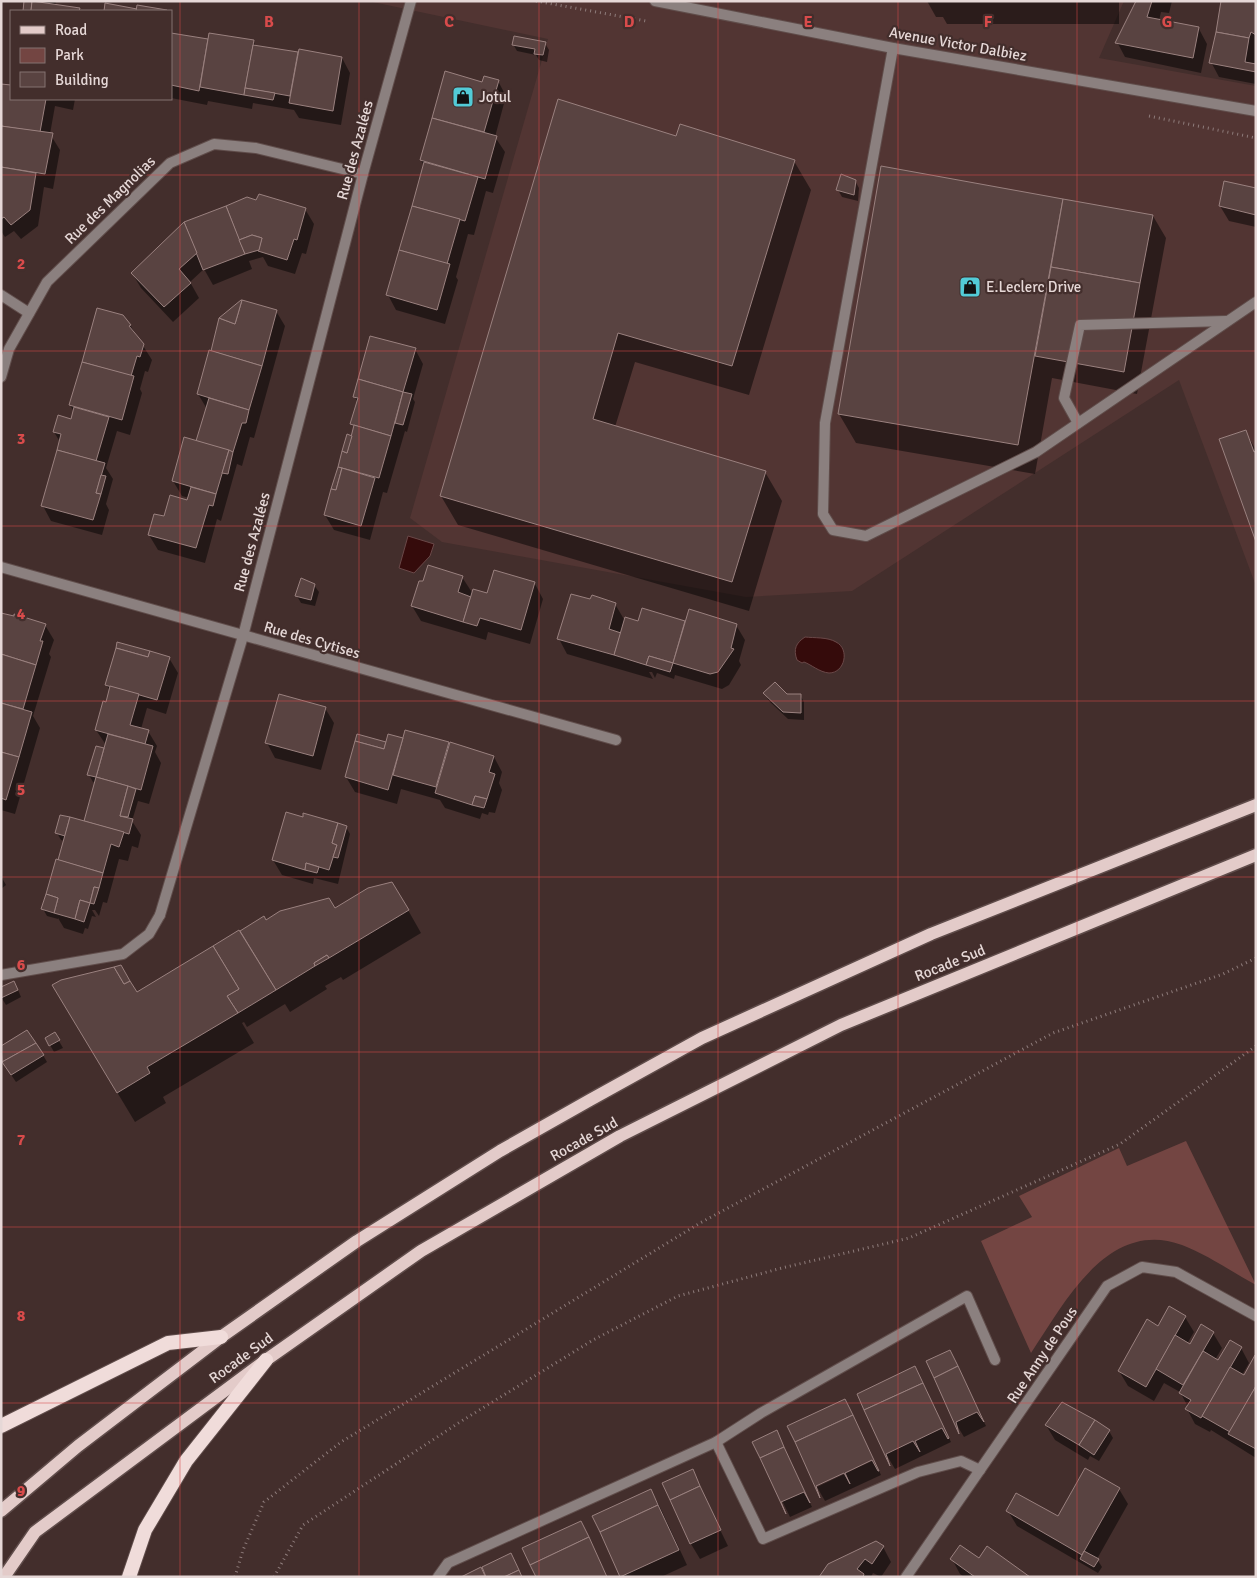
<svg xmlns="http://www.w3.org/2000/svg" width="1257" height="1578" font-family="Signika,sans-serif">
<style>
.built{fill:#523533}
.green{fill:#734542}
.water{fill:#350b0b;stroke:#6a4848}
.shadow{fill:#0007}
.building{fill:#594341;stroke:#9a817f}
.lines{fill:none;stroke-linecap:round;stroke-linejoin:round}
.service-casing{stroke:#604d4b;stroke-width:12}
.minor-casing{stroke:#604d4b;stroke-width:12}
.tertiary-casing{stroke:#604d4b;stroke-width:12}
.primary-casing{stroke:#604d4b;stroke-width:15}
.trunk-casing{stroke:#604d4b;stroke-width:16}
.path{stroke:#8e7c7b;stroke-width:3;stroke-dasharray:1 4;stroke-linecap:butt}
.service{stroke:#8b807f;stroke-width:10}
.minor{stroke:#8b807f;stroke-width:10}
.tertiary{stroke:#8b807f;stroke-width:10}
.primary{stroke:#e3cbc9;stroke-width:12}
.trunk{stroke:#f0dcda;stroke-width:14}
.grid{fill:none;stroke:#d94b4b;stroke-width:1;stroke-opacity:0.55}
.labels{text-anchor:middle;stroke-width:4.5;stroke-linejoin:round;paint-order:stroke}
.street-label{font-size:15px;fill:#e6d8d7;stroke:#432e2c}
.poi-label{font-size:15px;fill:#e6d8d7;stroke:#432e2c;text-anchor:start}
.grid-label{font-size:16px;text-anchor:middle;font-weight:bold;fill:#d94b4b;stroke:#432e2c;stroke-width:4.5;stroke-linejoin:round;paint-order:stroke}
</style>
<rect width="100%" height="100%" fill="#432e2c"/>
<polygon class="built" points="368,1 1124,1 1099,58 1256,86 1256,586 1179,380 852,591 746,597 442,542 410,518 548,39"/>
<path class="green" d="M1186,1141L1256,1285C1232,1272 1208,1255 1182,1245C1108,1218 1065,1302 1031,1353L981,1241L1032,1217L1019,1196L1119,1148L1127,1166Z"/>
<g class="water">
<polygon points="408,536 434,544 430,556 414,573 399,568"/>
<path d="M805,637C814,638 828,637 836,642C850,649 845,673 829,673C819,672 812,665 804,662L802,663L797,660C793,649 796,643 805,637Z"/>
</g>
<g class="shadow">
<polygon points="25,1 56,1 55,6 79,10 80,11 24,11"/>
<polygon points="927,1 1119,1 1119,24 947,24 943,17 936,17"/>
<polygon points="1138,1 1172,1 1169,13 1161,12 1159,21 1199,29 1207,44 1201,73 1125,57 1117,42"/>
<polygon points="1256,1 1256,84 1219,77 1211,62"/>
<polygon points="171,34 209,40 253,41 256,46 299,53 342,58 350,73 341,125 299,118 294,110 253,103 252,109 208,101 207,105 171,98"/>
<polygon points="545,43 549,50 547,62 539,60 536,55 517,51 513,44"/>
<polygon points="446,73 483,83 498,81 506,96 495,137 505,152 493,193 486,191 474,235 468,234 456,277 458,280 445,324 396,310 388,295 424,166 421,160"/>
<polygon points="2,85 11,87 11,99 75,99 73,110 55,106 50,134 60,150 53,189 44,187 38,226 21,239 14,231 5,237 1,231"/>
<polygon points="677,138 794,161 811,190 749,395 635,362 615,427 765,472 782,501 749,611 458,525 441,496"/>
<polygon points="882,168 1153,216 1166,238 1137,394 1052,378 1035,474 856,443 839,414"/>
<polygon points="855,181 859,188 858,201 842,197 838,190"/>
<polygon points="1256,189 1256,227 1229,221 1220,206"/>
<polygon points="257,202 305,209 314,224 306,254 302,253 295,274 268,266 263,257 249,261 252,269 213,285 204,269 190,282 199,298 173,322 141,288 132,273"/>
<polygon points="98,309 130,325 152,360 148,372 145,371 140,389 142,393 130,435 117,431 106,468 113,479 106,504 109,510 102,535 51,521 43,506 60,442 54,432 72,420 74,412 70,405"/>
<polygon points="276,311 285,326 254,438 250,437 242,466 237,464 221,521 217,519 205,563 158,550 149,535 165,518 188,501 189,498 182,496 173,481 197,443 207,409 198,394 220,319"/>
<polygon points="415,349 423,364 413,399 415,402 407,432 405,431 387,493 383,492 370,540 334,530 325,515 355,429 352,424 358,403 355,397"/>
<polygon points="1245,431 1256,450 1256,538"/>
<polygon points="495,571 535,584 543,599 530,644 488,632 486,640 421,621 412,606 462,577 473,594 488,595"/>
<polygon points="314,585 319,592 315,606 301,603 297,596"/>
<polygon points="591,601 615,604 625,621 639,623 643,610 686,622 736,625 745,640 739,661 741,665 729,685 722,689 675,675 674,679 657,673 655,678 652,672 649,672 653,679 567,654 559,639"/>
<polygon points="1,614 45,625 54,640 49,654 51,657 33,716 40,728 15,814 1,810"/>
<polygon points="169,658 178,673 166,714 147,708 141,729 148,731 157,746 155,752 161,763 149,804 138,801 132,821 141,835 138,848 132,846 128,861 119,859 107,903 103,902 99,916 95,910 92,910 96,917 92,916 88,929 85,928 83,934 64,928 58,918 58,919 47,916 43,909 65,841 61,840 57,833 85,822 96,783 93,782 89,775 103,749 104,752 106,745 96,730 110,691 106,684"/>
<polygon points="765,694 800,695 804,702 804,720 788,719 769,701"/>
<polygon points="325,708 334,723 321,770 275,758 267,743"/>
<polygon points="406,731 494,757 502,772 499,783 502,790 495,813 489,812 488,815 482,813 480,819 445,808 440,800 401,789 397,804 355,792 346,777 387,743 403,739"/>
<polygon points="346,827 350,834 338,884 314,878 313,884 282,875 273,860"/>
<polygon points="1,876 6,885 1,889"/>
<polygon points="335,910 408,910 421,933 343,980 341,977 325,986 327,989 290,1012 285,1004 247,1027 244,1022 242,1023 254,1043 163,1097 166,1103 135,1122 70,1014 137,993 264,918 266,921"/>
<polygon points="18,990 21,997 6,1005 1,997"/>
<polygon points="55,1034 63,1048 54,1052 50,1045"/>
<polygon points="1,1047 43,1055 47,1062 16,1082 1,1060"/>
<polygon points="1185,1317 1194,1332 1187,1344 1190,1346 1213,1333 1222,1348 1215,1360 1219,1362 1241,1348 1249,1363 1242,1375 1245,1377 1256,1357 1256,1458 1211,1430 1210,1432 1195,1424 1187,1409 1188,1407 1180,1392 1164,1383 1154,1401 1128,1386 1119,1371 1159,1328"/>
<polygon points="915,1368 951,1442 895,1469 886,1454"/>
<polygon points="961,1375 986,1426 964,1437 955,1422"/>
<polygon points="845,1400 873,1458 816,1485"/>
<polygon points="1046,1425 1109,1431 1113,1438 1099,1461 1090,1456 1088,1460 1055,1440"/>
<polygon points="754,1442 788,1456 812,1507 790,1517"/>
<polygon points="874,1460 881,1475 825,1501 817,1487"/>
<polygon points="664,1484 703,1495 728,1546 700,1559 691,1544"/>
<polygon points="1119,1489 1128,1504 1097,1559 1102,1567 1098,1573 1017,1526 1008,1511 1059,1517"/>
<polygon points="650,1490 659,1505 687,1565 661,1577 622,1577 594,1516"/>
<polygon points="883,1547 891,1562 881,1577 873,1573 871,1577 820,1577"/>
<polygon points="510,1555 522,1577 464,1577"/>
<polygon points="952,1559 980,1559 1028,1577 964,1577 960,1574"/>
</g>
<g class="building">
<polygon points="24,1 32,1 31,11 23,11"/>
<polygon points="32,1 80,8 79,11 31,11"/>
<polygon points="1136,1 1152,1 1147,17 1199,27 1193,58 1115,43"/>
<polygon points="1221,1 1256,1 1256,35 1251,32 1249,38 1216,32"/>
<polygon points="105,3 137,9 136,11 104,11"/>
<polygon points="137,5 167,10 167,11 136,11"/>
<polygon points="1216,32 1249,38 1245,62 1256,64 1256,72 1209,63"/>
<polygon points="171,33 208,39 199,91 171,85"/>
<polygon points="209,33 254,40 244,95 200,87"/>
<polygon points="514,36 546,42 543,55 534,54 535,49 512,45"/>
<polygon points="253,45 298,52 290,96 245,88"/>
<polygon points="299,49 342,57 333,111 289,103"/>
<polygon points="445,71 482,82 484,76 499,80 484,132 432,118"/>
<polygon points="1,84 11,85 11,99 46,99 40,132 1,126"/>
<polygon points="245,88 275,93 273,100 244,95"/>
<polygon points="558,99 676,136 680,124 795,160 732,366 618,333 593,419 766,471 732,582 440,496"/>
<polygon points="432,118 497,136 485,179 420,160"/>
<polygon points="1,126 53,133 45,174 1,167"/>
<polygon points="424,162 478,177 465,221 412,206"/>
<polygon points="881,166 1063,199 1018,445 838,414"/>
<polygon points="1,167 36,173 30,210 11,225 4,217 1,219"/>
<polygon points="841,174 856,180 854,195 836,190"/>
<polygon points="1224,181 1256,188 1256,215 1219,206"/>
<polygon points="259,194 306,208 297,240 294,239 287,260 258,251 262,238 252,235 239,240 226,206 247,197 256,200"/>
<polygon points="1063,199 1153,215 1140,283 1051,267"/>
<polygon points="226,206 245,254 203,270 184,222"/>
<polygon points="412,206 460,219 447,264 399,250"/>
<polygon points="184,222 197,253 179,269 191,283 164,307 131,273"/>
<polygon points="252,235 262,238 259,250 245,254 239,240"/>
<polygon points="399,250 450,264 437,310 386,295"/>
<polygon points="1051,267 1140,283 1124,372 1035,356"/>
<polygon points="242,300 277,310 262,366 211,351 219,318 235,324"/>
<polygon points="242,300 235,324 219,318 241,300"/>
<polygon points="97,308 123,315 131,325 129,326 144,344 140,357 137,356 131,376 82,362"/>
<polygon points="370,336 416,348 403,392 358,379"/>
<polygon points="209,350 262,366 249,410 197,394"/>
<polygon points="82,362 134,376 122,420 69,405"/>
<polygon points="358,379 403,392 391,436 350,424 358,398 353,397"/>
<polygon points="403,392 412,394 403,425 395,423"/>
<polygon points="209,398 249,410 246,423 242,423 233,452 196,441"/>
<polygon points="74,407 109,417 96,461 57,450 61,434 53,432 58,415 71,419"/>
<polygon points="354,425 391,436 379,478 338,467 342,451 347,453"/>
<polygon points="1246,430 1254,452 1256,451 1256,542 1219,439"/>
<polygon points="347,434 352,436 347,453 342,451"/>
<polygon points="184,437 229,450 216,494 172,481"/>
<polygon points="57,450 105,463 96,493 101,494 93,520 41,506"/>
<polygon points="229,450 233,452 228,474 222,473"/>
<polygon points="338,467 342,468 336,490 331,489"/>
<polygon points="342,468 375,478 361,526 324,515 331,489 336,490"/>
<polygon points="101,475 106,476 101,494 96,493"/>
<polygon points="191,487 216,494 213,506 209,505 196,548 148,535 154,514 164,516 170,495 187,500"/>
<polygon points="428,565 463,576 458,592 471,597 463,622 411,606 419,581 423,581"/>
<polygon points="494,570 535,582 521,630 480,618 477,626 463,622 473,589 487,593"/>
<polygon points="301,578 315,584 311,600 295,596"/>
<polygon points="571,594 590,599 592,595 616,603 609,629 621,633 614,655 557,639"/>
<polygon points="642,608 685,621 673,663 649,656 646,665 614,655 625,617 638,621"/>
<polygon points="689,609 737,624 731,648 734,649 718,672 710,674 673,663"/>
<polygon points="1,613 14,616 14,614 46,624 40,641 43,641 36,665 1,654"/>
<polygon points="117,642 150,651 148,657 116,648"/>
<polygon points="116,648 148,657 150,651 170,657 157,700 105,685"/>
<polygon points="1,654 36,665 23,709 1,703"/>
<polygon points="649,656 673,663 670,672 646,665"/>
<polygon points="775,682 787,694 801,694 801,713 783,712 763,693"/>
<polygon points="110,686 139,694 130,725 149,730 145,744 95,730 103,701 106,702"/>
<polygon points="279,694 326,707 313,756 265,743"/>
<polygon points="1,703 32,712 19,757 1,752"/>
<polygon points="405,730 449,742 436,787 393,775"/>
<polygon points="108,734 153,746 141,790 96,777"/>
<polygon points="357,734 386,742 384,749 355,741"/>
<polygon points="388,734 403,738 388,790 345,777 355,741 384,749"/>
<polygon points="450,742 494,756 489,772 495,774 487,799 475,796 472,805 435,793"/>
<polygon points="96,746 104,748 96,777 87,775"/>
<polygon points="1,752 19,757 6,800 1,798"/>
<polygon points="96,777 128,786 120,816 133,819 129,834 84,821"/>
<polygon points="128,786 136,789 128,817 120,816"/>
<polygon points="475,796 487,799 484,808 472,805"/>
<polygon points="286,812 303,817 303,813 338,823 332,843 337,845 329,870 306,863 305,870 272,860"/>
<polygon points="60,815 70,817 65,836 55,833"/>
<polygon points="70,817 124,832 119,847 111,844 103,873 58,860"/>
<polygon points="338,823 347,826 338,858 333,857 337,845 332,843"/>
<polygon points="56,859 103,873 99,888 94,887 90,903 80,900 75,919 54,913 58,898 46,894"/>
<polygon points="306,863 319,867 317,873 305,870"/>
<polygon points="392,882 409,910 329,958 327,955 314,963 315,966 276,990 240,931 264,916 266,920 280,911 329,898 335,908 368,888"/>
<polygon points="94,887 99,888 94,904 90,903"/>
<polygon points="46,894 58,898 54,913 41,909"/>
<polygon points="80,900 90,903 84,922 75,919"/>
<polygon points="239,930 276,990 238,1013 227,996 239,989 213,946"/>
<polygon points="213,946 239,989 227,996 238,1013 147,1067 150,1073 117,1093 52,985 61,980 114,967 124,984 130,981 137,992"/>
<polygon points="327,955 329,958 315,966 314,963"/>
<polygon points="121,965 130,981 124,984 114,967"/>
<polygon points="14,981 18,990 1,998 1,987"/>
<polygon points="27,1030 36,1043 2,1062 1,1046"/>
<polygon points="55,1032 60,1040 49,1046 45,1038"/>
<polygon points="36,1043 44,1055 11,1075 2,1062"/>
<polygon points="1169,1306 1186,1316 1146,1387 1118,1371 1147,1319 1158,1326"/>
<polygon points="1201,1324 1214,1332 1183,1385 1156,1369 1175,1335 1190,1344"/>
<polygon points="1230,1340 1242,1347 1201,1418 1185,1409 1191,1400 1179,1393 1203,1351 1218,1360"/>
<polygon points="950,1350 958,1366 934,1378 926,1361"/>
<polygon points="1255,1355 1256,1386 1230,1432 1202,1416 1230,1367 1244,1375"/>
<polygon points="915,1366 923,1383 864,1410 857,1394"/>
<polygon points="958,1366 984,1422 977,1412 956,1422 959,1434 934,1378"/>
<polygon points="923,1383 949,1438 948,1439 942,1428 915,1441 920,1452 913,1441 886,1454 890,1466 864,1410"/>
<polygon points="1256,1386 1256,1449 1228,1434"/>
<polygon points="845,1399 853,1415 795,1442 787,1426"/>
<polygon points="1062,1402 1095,1420 1079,1445 1045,1425"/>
<polygon points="853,1415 879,1471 878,1471 872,1460 845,1473 850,1484 844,1473 816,1486 820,1498 795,1442"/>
<polygon points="1095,1420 1110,1430 1094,1455 1079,1445"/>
<polygon points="777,1430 784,1447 760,1458 752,1442"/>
<polygon points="784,1447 810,1503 804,1492 781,1502 786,1514 760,1458"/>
<polygon points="1085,1468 1120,1488 1082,1555 1006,1511 1016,1493 1058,1516"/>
<polygon points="693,1469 700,1486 670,1500 662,1483"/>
<polygon points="700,1486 721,1530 690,1544 670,1500"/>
<polygon points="651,1489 658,1505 600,1532 592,1516"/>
<polygon points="658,1505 679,1550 620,1577 600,1532"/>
<polygon points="581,1521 589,1537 530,1565 522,1548"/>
<polygon points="589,1537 607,1577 536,1577 530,1565"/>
<polygon points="876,1541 884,1546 872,1564 865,1559 857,1569 864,1574 863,1577 819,1577 828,1564"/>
<polygon points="960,1545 979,1558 987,1546 1030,1577 975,1577 950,1559"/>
<polygon points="1084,1551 1099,1559 1094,1567 1080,1559"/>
<polygon points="511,1553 519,1570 504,1577 486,1577 482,1567"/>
<polygon points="481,1567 485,1576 461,1577"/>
<polygon points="519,1570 522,1577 504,1577"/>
</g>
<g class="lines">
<g class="service-casing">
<g id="service">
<polyline points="893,48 825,423 823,514 833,530 866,536 1036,452 1256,302"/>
<polyline points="1078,423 1064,398 1080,325 1226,321"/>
<polyline points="1,975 123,954 149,934 160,915"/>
<polyline points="716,1442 763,1539 918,1472 961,1461 980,1470"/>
<polyline points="438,1577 448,1563 716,1442 761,1413 967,1296 995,1360"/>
</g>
</g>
<g class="minor-casing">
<g id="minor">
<polyline points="1,295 29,313"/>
<polyline points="1,377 9,349 47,282 170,163 214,144 256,148 363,174"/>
<polyline points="1,567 616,740"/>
<polyline points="160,915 243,636 363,174 411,1"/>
<polyline points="906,1577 1107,1286 1142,1267 1176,1272 1256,1316"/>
</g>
</g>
<g class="tertiary-casing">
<polyline id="tertiary" points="655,1 893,48 1256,111"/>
</g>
<g class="primary-casing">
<g id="primary">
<polyline points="1,1511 78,1446 221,1337 357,1241 500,1151 590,1100 702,1038 931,934 1256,805"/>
<polyline points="4,1577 35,1532 266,1360 421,1251 620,1136 841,1025 1256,855"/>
</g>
</g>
<g class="trunk-casing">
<g id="trunk">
<polyline points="1,1426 168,1343 221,1337"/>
<polyline points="129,1577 145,1530 186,1461 266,1360"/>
</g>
</g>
<g class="path">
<polyline points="536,1 646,21"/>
<polyline points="1149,116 1256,138"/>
<polyline points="235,1577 243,1550 264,1502 341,1442 515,1336 700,1223 1053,1033 1223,974 1256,958"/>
<polyline points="274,1577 303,1525 460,1422 593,1340 678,1296 782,1268 909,1238 1120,1144 1256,1046"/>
</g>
<use href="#service" class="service"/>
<use href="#minor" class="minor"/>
<use href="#tertiary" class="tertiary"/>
<use href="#primary" class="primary"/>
<use href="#trunk" class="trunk"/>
</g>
<path class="grid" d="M180,1V1577M359,1V1577M539,1V1577M718,1V1577M898,1V1577M1077,1V1577M1,175H1256M1,351H1256M1,526H1256M1,701H1256M1,877H1256M1,1052H1256M1,1227H1256M1,1403H1256"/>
<defs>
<g id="shop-square" transform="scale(1.125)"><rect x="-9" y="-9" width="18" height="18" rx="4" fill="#52cbd7" stroke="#432e2c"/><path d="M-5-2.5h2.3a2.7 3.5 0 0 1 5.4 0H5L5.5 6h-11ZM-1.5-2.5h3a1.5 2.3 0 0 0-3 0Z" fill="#111"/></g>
</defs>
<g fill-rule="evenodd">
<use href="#shop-square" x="463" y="97"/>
<use href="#shop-square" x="970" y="287"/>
</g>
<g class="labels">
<g class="street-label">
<text transform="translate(958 44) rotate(10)" y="5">Avenue Victor Dalbiez</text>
<text transform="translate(355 150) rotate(-75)" y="5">Rue des Azalées</text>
<text transform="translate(110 200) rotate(-44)" y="5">Rue des Magnolias</text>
<text transform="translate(252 542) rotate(-75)" y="5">Rue des Azalées</text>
<text transform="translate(312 640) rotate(16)" y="5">Rue des Cytises</text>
<text transform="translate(950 963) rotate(-22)" y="5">Rocade Sud</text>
<text transform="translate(584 1139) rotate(-29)" y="5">Rocade Sud</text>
<text transform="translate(1042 1355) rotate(-56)" y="5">Rue Anny de Pous</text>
<text transform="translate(241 1358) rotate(-36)" y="5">Rocade Sud</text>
</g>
<g class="poi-label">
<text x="479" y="102">Jotul</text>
<text x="986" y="292">E.Leclerc Drive</text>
</g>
</g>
<g class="grid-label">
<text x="269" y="27">B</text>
<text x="449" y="27">C</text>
<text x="629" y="27">D</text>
<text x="808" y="27">E</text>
<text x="988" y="27">F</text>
<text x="1167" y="27">G</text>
<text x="21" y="269">2</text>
<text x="21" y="444">3</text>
<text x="21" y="619">4</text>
<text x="21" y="795">5</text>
<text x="21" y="970">6</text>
<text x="21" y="1145">7</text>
<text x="21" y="1321">8</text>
<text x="21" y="1496">9</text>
</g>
<rect width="1257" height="1578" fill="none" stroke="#e6d8d7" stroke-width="5"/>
<rect x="10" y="10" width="162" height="90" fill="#432e2c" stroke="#847270"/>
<rect x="20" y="26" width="25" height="8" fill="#e3cbc9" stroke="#847270"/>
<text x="55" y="35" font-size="15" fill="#e6d8d7">Road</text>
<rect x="20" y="48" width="25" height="15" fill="#734542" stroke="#847270"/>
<text x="55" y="60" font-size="15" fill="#e6d8d7">Park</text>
<rect x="20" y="72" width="25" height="15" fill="#594341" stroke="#847270"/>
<text x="55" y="85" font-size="15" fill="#e6d8d7">Building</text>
</svg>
